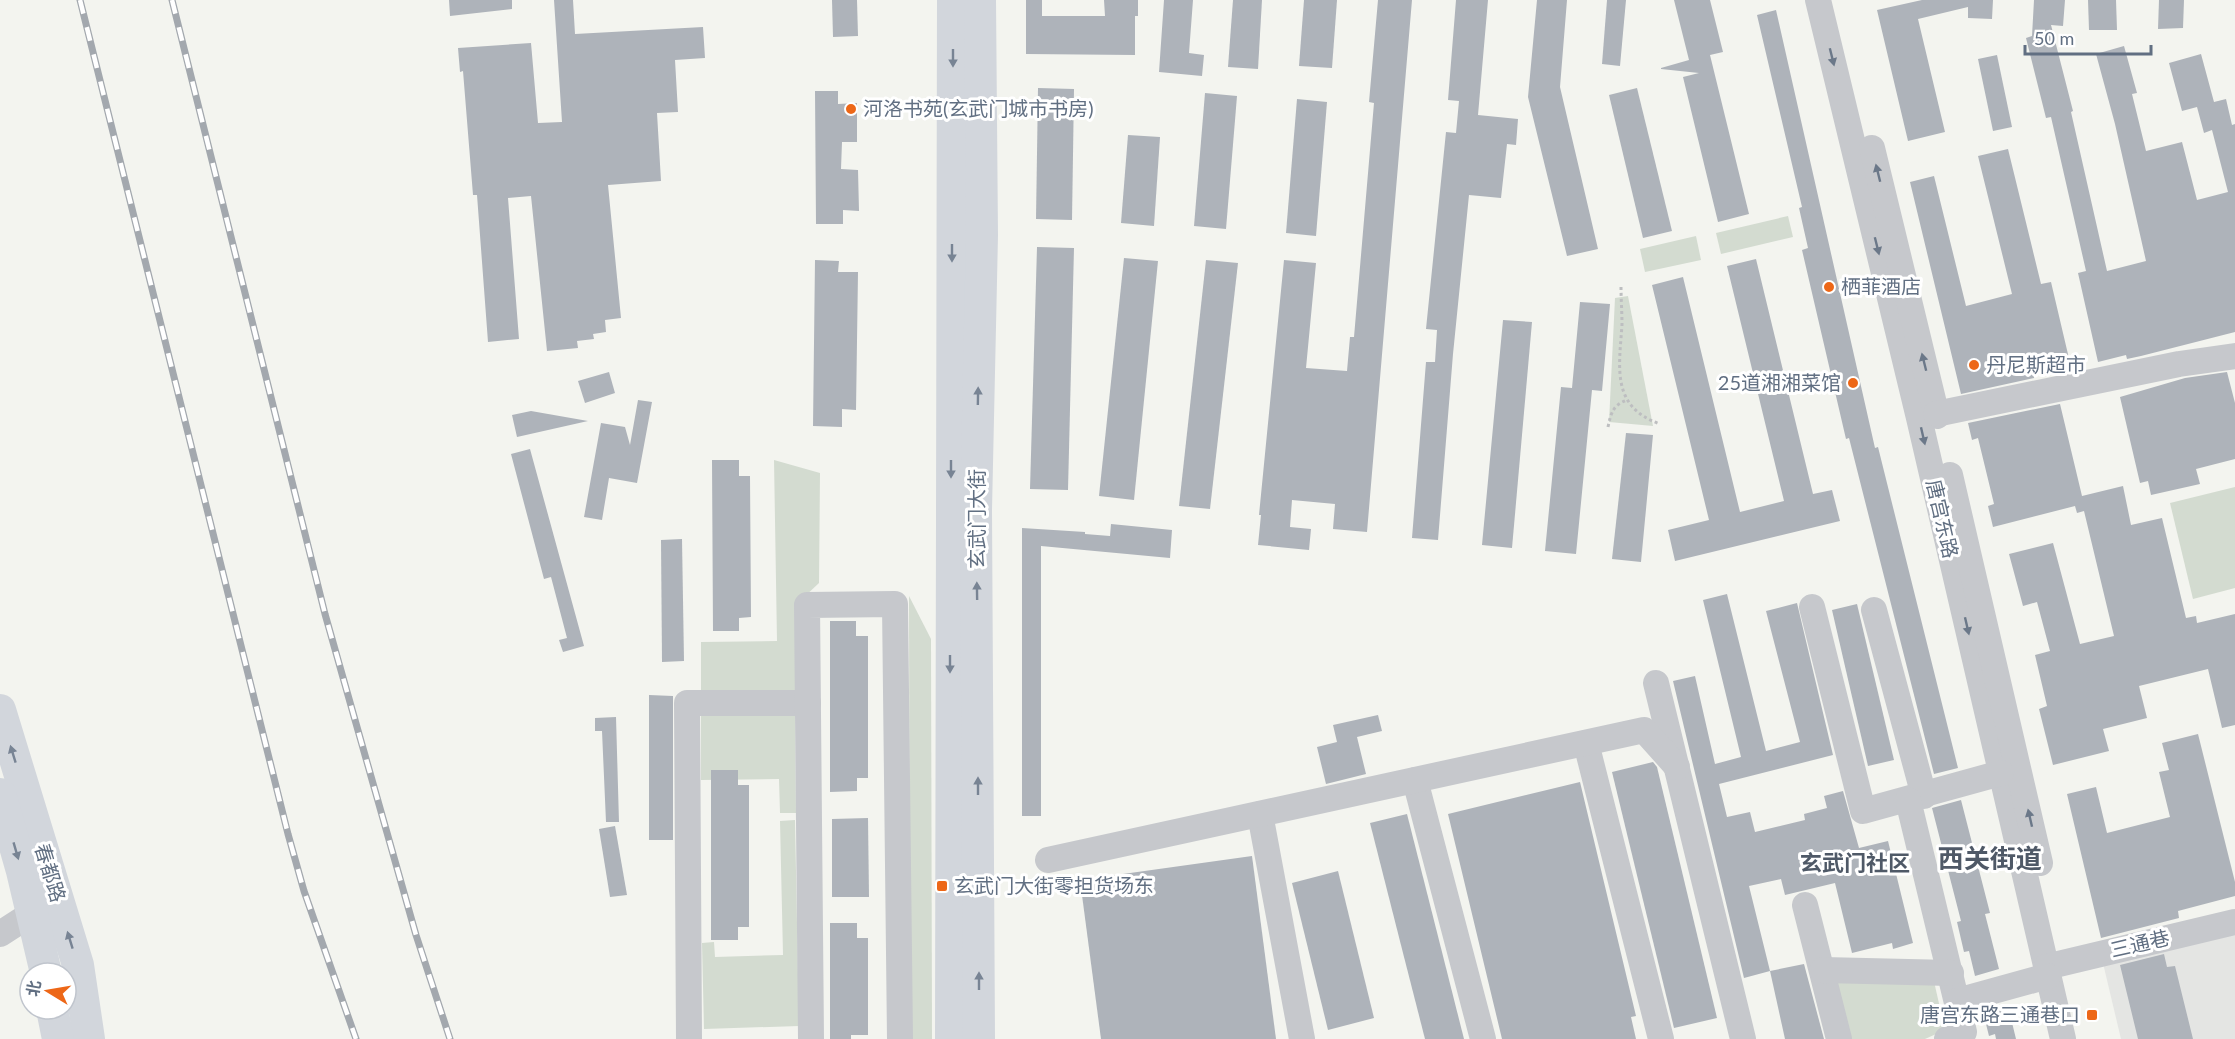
<svg xmlns="http://www.w3.org/2000/svg" width="2235" height="1039" font-family="Lato,'Noto Sans SC',sans-serif">
<style>
.built{fill:#e4e5e3}
.green{fill:#d3dbd0}
.building{fill:#aeb3ba}
.lines{fill:none;stroke-linecap:round;stroke-linejoin:round}
.path{stroke:#bdbec0;stroke-width:3;stroke-dasharray:3 3;stroke-linecap:butt}
.minor{stroke:#c6c8cc;stroke-width:26}
.major{stroke:#d2d6dc;stroke-width:32}
.rail-casing{stroke:#a3a8ae;stroke-width:7}
.rail{stroke:#fff;stroke-width:4.5;stroke-dasharray:14;stroke-linecap:butt}
.oneway{fill:#6b7889}
.oneway2{fill:#788494}
.poi-dot{fill:#ed6717;stroke:#fff;stroke-width:2}
.labels{text-anchor:middle;stroke-width:6;stroke-linejoin:round;paint-order:stroke}
.poi-label{font-size:20px;fill:#616f82;stroke:#fff;text-anchor:start}
.street-label{font-size:20px;fill:#616f82;stroke:#fff}
.quarter-label{font-size:22px;font-weight:bold;fill:#4f5967;stroke:#fff}
.district-label{font-size:26px;font-weight:bold;fill:#4f5967;stroke:#fff}
</style>
<rect width="100%" height="100%" fill="#f3f4ef"/>
<polygon class="built" points="2235,927 2235,1039 2121,1039 2102,959"/>
<g class="green">
<polygon points="1788,216 1793,237 1721,254 1716,233"/>
<polygon points="1696,236 1701,260 1645,272 1640,249"/>
<polygon points="1628,296 1653,426 1609,422 1615,298"/>
<polygon points="774,460 820,473 819,583 802,599 799,694 701,691 701,642 777,641"/>
<polygon points="2235,487 2235,588 2193,599 2170,503"/>
<polygon points="909,596 931,639 932,1039 910,1039"/>
<polygon points="795,715 796,813 780,813 779,779 701,780 701,716"/>
<polygon points="795,820 799,1026 704,1029 702,943 714,942 715,957 783,955 780,821"/>
<polygon points="1933,977 1945,1030 1925,1039 1848,1039 1834,979"/>
</g>
<g class="building">
<polygon points="449,0 512,0 512,9 450,16"/>
<polygon points="554,0 573,0 575,34 703,27 705,58 675,60 678,112 657,113 661,181 608,185 621,318 605,320 606,332 593,334 594,339 577,341 578,348 547,351 531,196 508,198 519,339 488,342 477,195 473,195 463,71 460,72 458,48 531,43 538,123 562,122"/>
<polygon points="832,0 857,0 858,36 833,37"/>
<polygon points="1026,0 1042,0 1042,16 1105,16 1104,0 1138,0 1138,16 1135,16 1135,55 1026,54"/>
<polygon points="1164,0 1193,0 1189,53 1204,55 1202,76 1159,72"/>
<polygon points="1233,0 1262,0 1258,69 1228,67"/>
<polygon points="1304,0 1337,0 1332,68 1299,66"/>
<polygon points="1378,0 1412,0 1367,532 1333,529 1335,504 1292,500 1290,527 1311,529 1309,550 1258,545 1261,515 1259,515 1284,260 1316,263 1306,368 1347,371 1350,337 1354,337 1374,103 1369,102"/>
<polygon points="1456,0 1488,0 1478,115 1518,119 1516,145 1507,144 1501,198 1469,195 1453,354 1438,540 1412,538 1426,362 1435,362 1437,330 1426,329 1446,132 1456,133 1459,101 1448,100"/>
<polygon points="1537,0 1567,0 1560,87 1598,249 1567,256 1528,97"/>
<polygon points="1607,0 1626,0 1620,66 1602,64"/>
<polygon points="1674,0 1710,0 1723,52 1710,55 1749,214 1718,222 1683,77 1699,73 1661,69 1661,68 1689,60"/>
<polygon points="1922,0 1993,0 1992,19 1968,18 1968,7 1918,19 1945,132 1908,141 1877,10"/>
<polygon points="2034,0 2065,0 2063,26 2051,25 2073,111 2071,112 2107,271 2146,261 2115,124 2096,54 2124,46 2137,93 2132,94 2146,151 2182,142 2197,200 2228,192 2212,130 2204,133 2197,107 2182,111 2169,63 2201,54 2214,102 2226,99 2232,125 2235,124 2235,332 2141,356 2127,359 2126,355 2098,362 2078,273 2086,271 2051,117 2046,118 2026,38 2032,36"/>
<polygon points="2088,0 2116,0 2117,30 2089,30"/>
<polygon points="2159,0 2184,0 2183,28 2158,29"/>
<polygon points="1776,10 1875,448 1878,447 1958,768 1934,774 1849,438 1846,439 1802,250 1808,248 1799,208 1802,207 1757,15"/>
<polygon points="1997,55 2012,127 1993,131 1978,59"/>
<polygon points="1038,88 1074,89 1072,220 1036,219"/>
<polygon points="1637,88 1672,231 1643,238 1609,95"/>
<polygon points="815,91 838,91 838,104 857,103 857,142 842,142 841,169 858,170 859,211 843,210 843,224 816,224"/>
<polygon points="1205,93 1237,96 1226,229 1194,226"/>
<polygon points="1297,99 1327,102 1316,236 1286,233"/>
<polygon points="1128,135 1160,137 1154,226 1121,223"/>
<polygon points="2008,149 2041,284 2051,282 2071,367 2034,376 2034,378 1961,394 1910,182 1934,176 1966,306 2012,294 1978,156"/>
<polygon points="1037,247 1074,248 1068,490 1030,489"/>
<polygon points="1124,258 1158,261 1134,500 1099,496"/>
<polygon points="1756,259 1813,494 1832,490 1840,521 1675,561 1668,530 1709,520 1652,285 1683,277 1740,512 1784,501 1727,266"/>
<polygon points="815,260 839,261 838,272 858,272 856,410 842,409 842,427 813,426"/>
<polygon points="1206,260 1238,263 1210,509 1179,506"/>
<polygon points="1580,302 1610,304 1602,391 1592,390 1576,554 1545,551 1561,387 1572,388"/>
<polygon points="1503,320 1532,322 1512,548 1482,545"/>
<polygon points="609,372 615,393 585,403 578,381"/>
<polygon points="2227,372 2235,403 2235,459 2196,469 2200,484 2151,495 2148,481 2140,483 2120,397 2185,378"/>
<polygon points="638,400 652,402 637,483 609,478 602,520 584,517 601,423 625,427 630,445"/>
<polygon points="2060,404 2082,496 2123,486 2131,525 2162,518 2186,618 2196,616 2197,623 2235,614 2235,725 2222,728 2208,669 2139,686 2147,718 2103,729 2109,751 2053,765 2039,709 2047,706 2035,655 2050,651 2037,602 2023,606 2009,554 2053,543 2080,644 2114,636 2084,511 2077,513 2075,506 1993,527 1988,506 1994,504 1978,438 1972,440 1968,423"/>
<polygon points="531,411 588,421 517,437 512,415"/>
<polygon points="1626,433 1653,435 1641,562 1612,559"/>
<polygon points="530,449 584,646 563,652 559,640 567,638 551,577 544,579 511,454"/>
<polygon points="712,460 739,460 739,476 750,476 751,617 739,618 739,631 713,631"/>
<polygon points="1111,524 1172,530 1170,558 1041,546 1041,816 1022,816 1022,528 1085,532 1085,534 1110,536"/>
<polygon points="682,539 684,661 662,662 661,540"/>
<polygon points="1727,594 1766,751 1800,742 1766,611 1797,603 1833,755 1719,784 1727,817 1750,812 1755,832 1805,820 1804,814 1827,808 1824,796 1843,791 1859,848 1888,841 1913,943 1893,949 1892,943 1852,953 1835,883 1785,895 1781,879 1749,886 1770,971 1744,978 1673,681 1695,676 1715,764 1741,757 1703,600"/>
<polygon points="1857,604 1894,760 1868,766 1832,610"/>
<polygon points="830,621 856,621 856,636 868,636 868,778 857,778 857,791 830,792"/>
<polygon points="649,695 673,696 673,840 649,840"/>
<polygon points="1378,715 1382,731 1357,737 1366,774 1326,784 1317,747 1337,742 1333,725"/>
<polygon points="616,717 619,822 606,822 602,731 595,731 595,718"/>
<polygon points="2198,734 2235,882 2235,896 2178,911 2179,918 2101,938 2067,794 2096,787 2107,833 2170,817 2159,772 2169,770 2162,743"/>
<polygon points="1653,762 1657,767 1717,1018 1674,1028 1612,772"/>
<polygon points="711,770 738,770 738,785 749,785 749,927 738,927 738,940 711,940"/>
<polygon points="1580,782 1636,1016 1631,1017 1636,1039 1502,1039 1448,814"/>
<polygon points="1961,800 1990,913 1985,914 1999,969 1975,976 1969,951 1964,952 1957,922 1961,921 1932,808"/>
<polygon points="1407,814 1443,956 1464,1039 1425,1039 1403,953 1370,823"/>
<polygon points="868,818 869,897 832,897 832,819"/>
<polygon points="615,826 627,895 610,897 599,829"/>
<polygon points="1252,856 1276,1039 1101,1039 1080,880"/>
<polygon points="1338,871 1374,1018 1328,1030 1292,883"/>
<polygon points="830,923 857,923 857,938 868,938 868,1035 851,1035 851,1039 830,1039"/>
<polygon points="2164,954 2167,967 2175,966 2193,1039 2138,1039 2120,965"/>
<polygon points="1804,964 1824,1039 1785,1039 1770,971"/>
<polygon points="2008,1006 2016,1039 1996,1039 1995,1034 1989,1036 1983,1012"/>
</g>
<g class="lines">
<g class="path">
<path d="M1621,287C1621,299 1622,312 1622,325C1619,368 1611,407 1660,424"/>
<path d="M1608,427C1611,413 1613,405 1627,400"/>
</g>
<g class="minor">
<polyline points="1818,0 1919,418 2063,1039"/>
<polyline points="1872,148 1937,416"/>
<polyline points="1936,414 2179,364 2235,356"/>
<polyline points="1950,475 2040,863"/>
<polyline points="1812,607 1863,811 2001,773"/>
<polyline points="1874,610 1924,796"/>
<polyline points="1656,683 1743,1039"/>
<polyline points="1586,743 1661,1039"/>
<polyline points="1415,780 1483,1039"/>
<polyline points="1908,800 1964,1032 1947,1039"/>
<polyline points="1260,814 1302,1039"/>
<polyline points="1048,860 1644,730 1677,767"/>
<polyline points="1805,905 1839,1039"/>
<polyline points="0,934 48,903"/>
<polyline points="2046,967 2235,922"/>
<polyline points="1823,970 1951,973"/>
<polyline points="1957,1001 2048,976"/>
<polyline points="689,1039 687,703 808,703"/>
<polyline points="811,1039 807,605 895,604 900,1039"/>
</g>
<g class="major">
<polyline points="0,710 78,965 89,1039"/>
<polyline points="0,794 22,871 46,973"/>
<polyline points="52,1009 58,1039"/>
<polyline points="951,1039 953,0"/>
<polyline points="979,1039 976,510 982,235 980,0"/>
</g>
<g class="rail-casing">
<g id="rail">
<polyline points="80,0 288,834 304,891 356,1039"/>
<polyline points="172,0 325,614 416,935 450,1039"/>
</g>
</g>
<use href="#rail" class="rail"/>
</g>
<defs><path id="oneway-solid" d="M-6-.8H1V-3.2L6.5 0L1 3.2V.8H-6Z" transform="scale(1.5)"/></defs>
<g class="oneway">
<use href="#oneway-solid" transform="translate(1832 57) rotate(76)"/>
<use href="#oneway-solid" transform="translate(1878 173) rotate(-104)"/>
<use href="#oneway-solid" transform="translate(1877 246) rotate(76)"/>
<use href="#oneway-solid" transform="translate(1924 362) rotate(-104)"/>
<use href="#oneway-solid" transform="translate(1923 436) rotate(77)"/>
<use href="#oneway-solid" transform="translate(1967 626) rotate(77)"/>
<use href="#oneway-solid" transform="translate(2030 818) rotate(-103)"/>
</g>
<g class="oneway2">
<use href="#oneway-solid" transform="translate(953 58) rotate(90)"/>
<use href="#oneway-solid" transform="translate(952 253) rotate(90)"/>
<use href="#oneway-solid" transform="translate(978 396) rotate(-89)"/>
<use href="#oneway-solid" transform="translate(951 469) rotate(90)"/>
<use href="#oneway-solid" transform="translate(977 591) rotate(-91)"/>
<use href="#oneway-solid" transform="translate(950 664) rotate(90)"/>
<use href="#oneway-solid" transform="translate(13 754) rotate(-107)"/>
<use href="#oneway-solid" transform="translate(978 786) rotate(-90)"/>
<use href="#oneway-solid" transform="translate(16 851) rotate(74)"/>
<use href="#oneway-solid" transform="translate(70 940) rotate(-107)"/>
<use href="#oneway-solid" transform="translate(979 981) rotate(-90)"/>
</g>
<g class="poi-dot">
<circle cx="851" cy="109" r="6"/>
<circle cx="1829" cy="287" r="6"/>
<circle cx="1974" cy="365" r="6"/>
<circle cx="1853" cy="383" r="6"/>
<rect x="936" y="880" width="12" height="12" rx="3"/>
<rect x="2086" y="1009" width="12" height="12" rx="3"/>
</g>
<g class="labels">
<g class="poi-label">
<text x="863" y="116">河洛书苑(玄武门城市书房)</text>
<text x="1841" y="294">栖菲酒店</text>
<text x="1986" y="372">丹尼斯超市</text>
<text x="1841" y="390" text-anchor="end">25道湘湘菜馆</text>
<text x="954" y="893">玄武门大街零担货场东</text>
<text x="2080" y="1022" text-anchor="end">唐宫东路三通巷口</text>
</g>
<g class="street-label">
<text transform="translate(977 519) rotate(-90)" y="7">玄武门大街</text>
<text transform="translate(1942 519) rotate(77)" y="7">唐宫东路</text>
<text transform="translate(50 873) rotate(73)" y="7">春都路</text>
<text transform="translate(2140 944) rotate(-13)" y="7">三通巷</text>
</g>
<g class="quarter-label">
<text x="1855" y="871">玄武门社区</text>
</g>
<g class="district-label">
<text x="1990" y="868">西关街道</text>
</g>
</g>
<g transform="translate(48 991) rotate(281)"><circle r="28" fill="#ffffff" stroke="#c0c5cd" stroke-width="1.5"/>
<path d="M0-4.5L10 22L0 15L-10 22Z" fill="#ed6717"/>
<text y="-9" font-size="16" font-weight="bold" text-anchor="middle" fill="#616f82">北</text>
</g>
<path d="M2025 45v9h126v-9" fill="none" stroke="#616f82" stroke-width="3"/>
<text x="2034" y="45" font-size="18" fill="#616f82" stroke="#ffffff" stroke-width="4.5" paint-order="stroke">50 m</text>
</svg>
